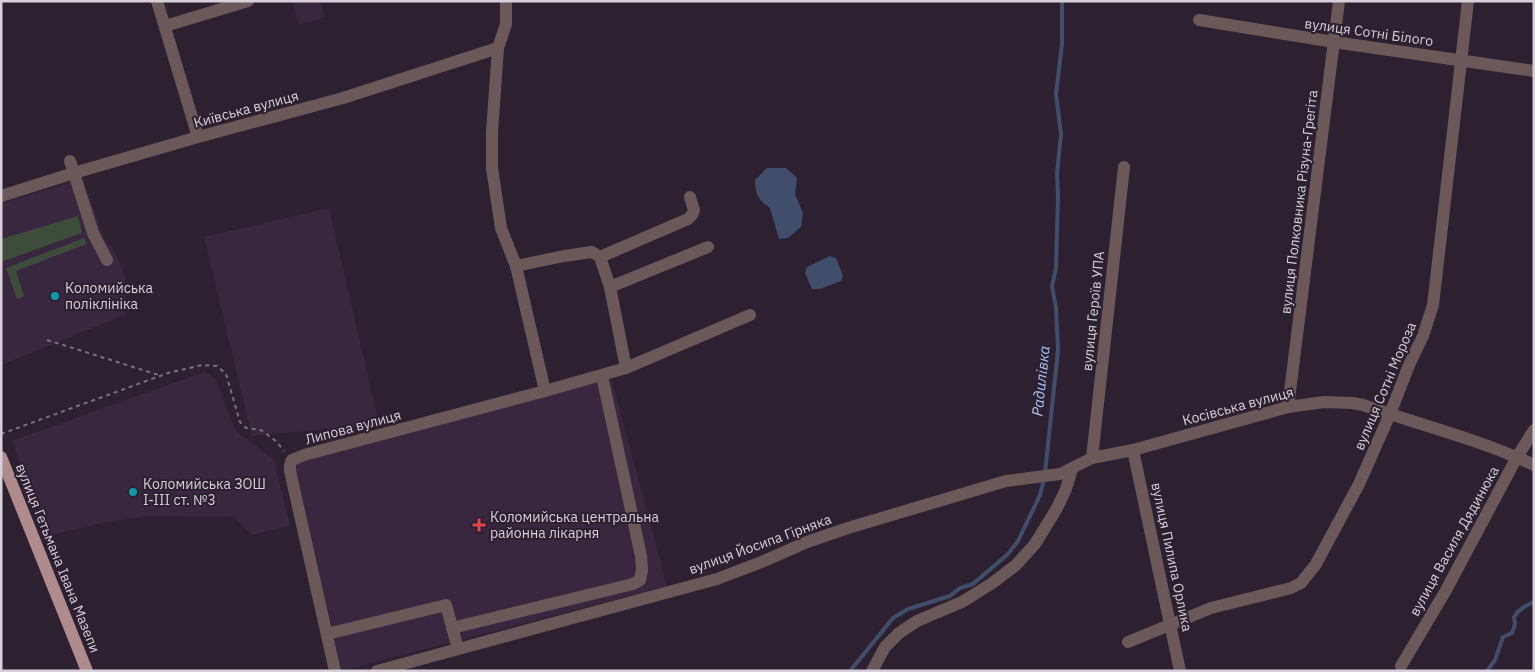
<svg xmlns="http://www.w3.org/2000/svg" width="1535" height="672" font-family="'IBM Plex Sans',sans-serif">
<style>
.built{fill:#38273e}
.green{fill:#3e4c3b}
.water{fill:#404e6c}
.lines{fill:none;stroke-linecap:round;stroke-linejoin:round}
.stream{stroke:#404e6c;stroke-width:4}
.path{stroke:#7c717f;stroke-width:2;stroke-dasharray:4 4;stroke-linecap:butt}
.minor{stroke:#6b5959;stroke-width:12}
.major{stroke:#af8b8c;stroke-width:12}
.culture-dot{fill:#0f9aa8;stroke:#2d2131;stroke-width:2}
.health-dot{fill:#e0444e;stroke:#2d2131;stroke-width:2}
.labels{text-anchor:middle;stroke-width:4;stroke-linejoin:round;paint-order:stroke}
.street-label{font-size:14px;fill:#d7cfda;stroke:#2d2131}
.poi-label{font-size:14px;fill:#d7cfda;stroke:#2d2131;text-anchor:start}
.water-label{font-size:15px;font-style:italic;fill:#a7c2f8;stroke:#2d2131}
</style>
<rect width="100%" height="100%" fill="#2d2131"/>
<g class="built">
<polygon points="292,1 320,1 325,17 299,25"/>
<polygon points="83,179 104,238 115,252 125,276 125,315 1,365 1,203"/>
<polygon points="329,208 379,424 252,436 204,237"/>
<polygon points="204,372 215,378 235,430 274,460 290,526 252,535 234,517 147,516 106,522 48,536 12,441"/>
<polygon points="611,377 667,586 342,671 294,464"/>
</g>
<g class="green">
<polygon points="78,216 82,233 1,262 1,239"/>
<polygon points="84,238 86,244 16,271 24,296 17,299 6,268"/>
</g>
<g class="water">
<path d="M767,168H786L797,178L795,194L803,213L801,227L788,238L779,239L770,208C759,201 755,194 755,180Z"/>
<polygon points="830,256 836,258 843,276 841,281 820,289 812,289 805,273 807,267"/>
</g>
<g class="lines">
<g class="stream">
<polyline points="1045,473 1058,350 1056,308 1052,286 1056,268 1058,196 1057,173 1061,134 1056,94 1062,44 1062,1"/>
<polyline points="850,671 893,618 908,609 950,596 960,588 973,584 1008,554 1018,541 1040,495 1044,480"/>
<path d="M1487,671L1495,660L1503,637L1512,633L1515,624L1514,617C1519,609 1525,606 1534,602"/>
</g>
<g class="path">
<polyline points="47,340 162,376"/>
<polyline points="1,434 168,373 202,365 217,366 226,374 240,422 246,428 261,430 276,441 284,451"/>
</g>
<g class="minor">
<polyline points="157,1 198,137"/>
<polyline points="506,1 506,24 498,48 492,132 492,168 501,228 516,266 564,256 592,252 600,257 610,287 626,368"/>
<polyline points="1199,20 1334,42 1534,71"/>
<polyline points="165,26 248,1"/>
<polyline points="70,161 93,233 107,260"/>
<polyline points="1,196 74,173 198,137 343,98 498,48"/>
<polyline points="600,257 688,219 692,215 694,210 690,197"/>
<polyline points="516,266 545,391"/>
<polyline points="610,287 708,247"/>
<polyline points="1288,407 1339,1"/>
<polyline points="1133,450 1180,671"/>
<polyline points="1092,458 1124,167"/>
<polyline points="452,628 629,585 635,583 640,580 642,570 641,556 602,376"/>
<polyline points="327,634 446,605 458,649"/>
<polyline points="1128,642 1211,608 1291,588 1301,583 1316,564 1359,484 1390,414 1409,365 1423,336 1433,305 1468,1"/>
<polyline points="1401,666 1445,592 1517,457 1534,430"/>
<polyline points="335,671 290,471 290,465 292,460 304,455 545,391 626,368 750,315"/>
<path d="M377,671L717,579L764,561L807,542L848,528L1006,481L1060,474L1092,458L1133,450L1288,407L1324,402L1353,403L1363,405C1420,425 1479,439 1534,465"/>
<polyline points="872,671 885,647 899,633 917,621 962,602 991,584 1016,565 1035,544 1057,508 1066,489 1072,469"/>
</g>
<polyline class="major" points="1,457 87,671"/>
</g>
<g class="culture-dot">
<circle cx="55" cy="296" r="5"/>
<circle cx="133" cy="492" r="5"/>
</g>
<path class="health-dot" d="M476.5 517.5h5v5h5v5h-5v5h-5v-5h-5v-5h5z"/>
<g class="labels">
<g class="street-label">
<text transform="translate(1369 32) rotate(8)" y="5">вулиця Сотні Білого</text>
<text transform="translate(246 109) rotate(-15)" y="5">Київська вулиця</text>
<text transform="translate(1299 202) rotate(-83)" y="5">вулиця Полковника Різуна-Грегіта</text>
<text transform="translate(1093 311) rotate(-84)" y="5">вулиця Героїв УПА</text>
<text transform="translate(1385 386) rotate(-67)" y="5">вулиця Сотні Мороза</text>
<text transform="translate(1238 406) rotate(-15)" y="5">Косівська вулиця</text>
<text transform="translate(353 427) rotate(-15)" y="5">Липова вулиця</text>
<text transform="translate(1454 541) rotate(-61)" y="5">вулиця Василя Дядинюка</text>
<text transform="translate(760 544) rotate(-20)" y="5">вулиця Йосипа Гірняка</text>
<text transform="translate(1172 557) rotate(78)" y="5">вулиця Пилипа Орлика</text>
<text transform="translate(58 558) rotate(68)" y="5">вулиця Гетьмана Івана Мазепи</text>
</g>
<g class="poi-label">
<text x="65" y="293">Коломийська<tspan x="65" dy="16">поліклініка</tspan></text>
<text x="143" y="489">Коломийська ЗОШ<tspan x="143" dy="16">І-ІІІ ст. №3</tspan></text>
<text x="490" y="522">Коломийська центральна<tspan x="490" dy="16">районна лікарня</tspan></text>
</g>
<g class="water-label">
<text transform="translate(1041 381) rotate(-84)" y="5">Радилівка</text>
</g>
</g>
<rect width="1535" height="672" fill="none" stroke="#d7cfda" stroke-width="5"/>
</svg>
